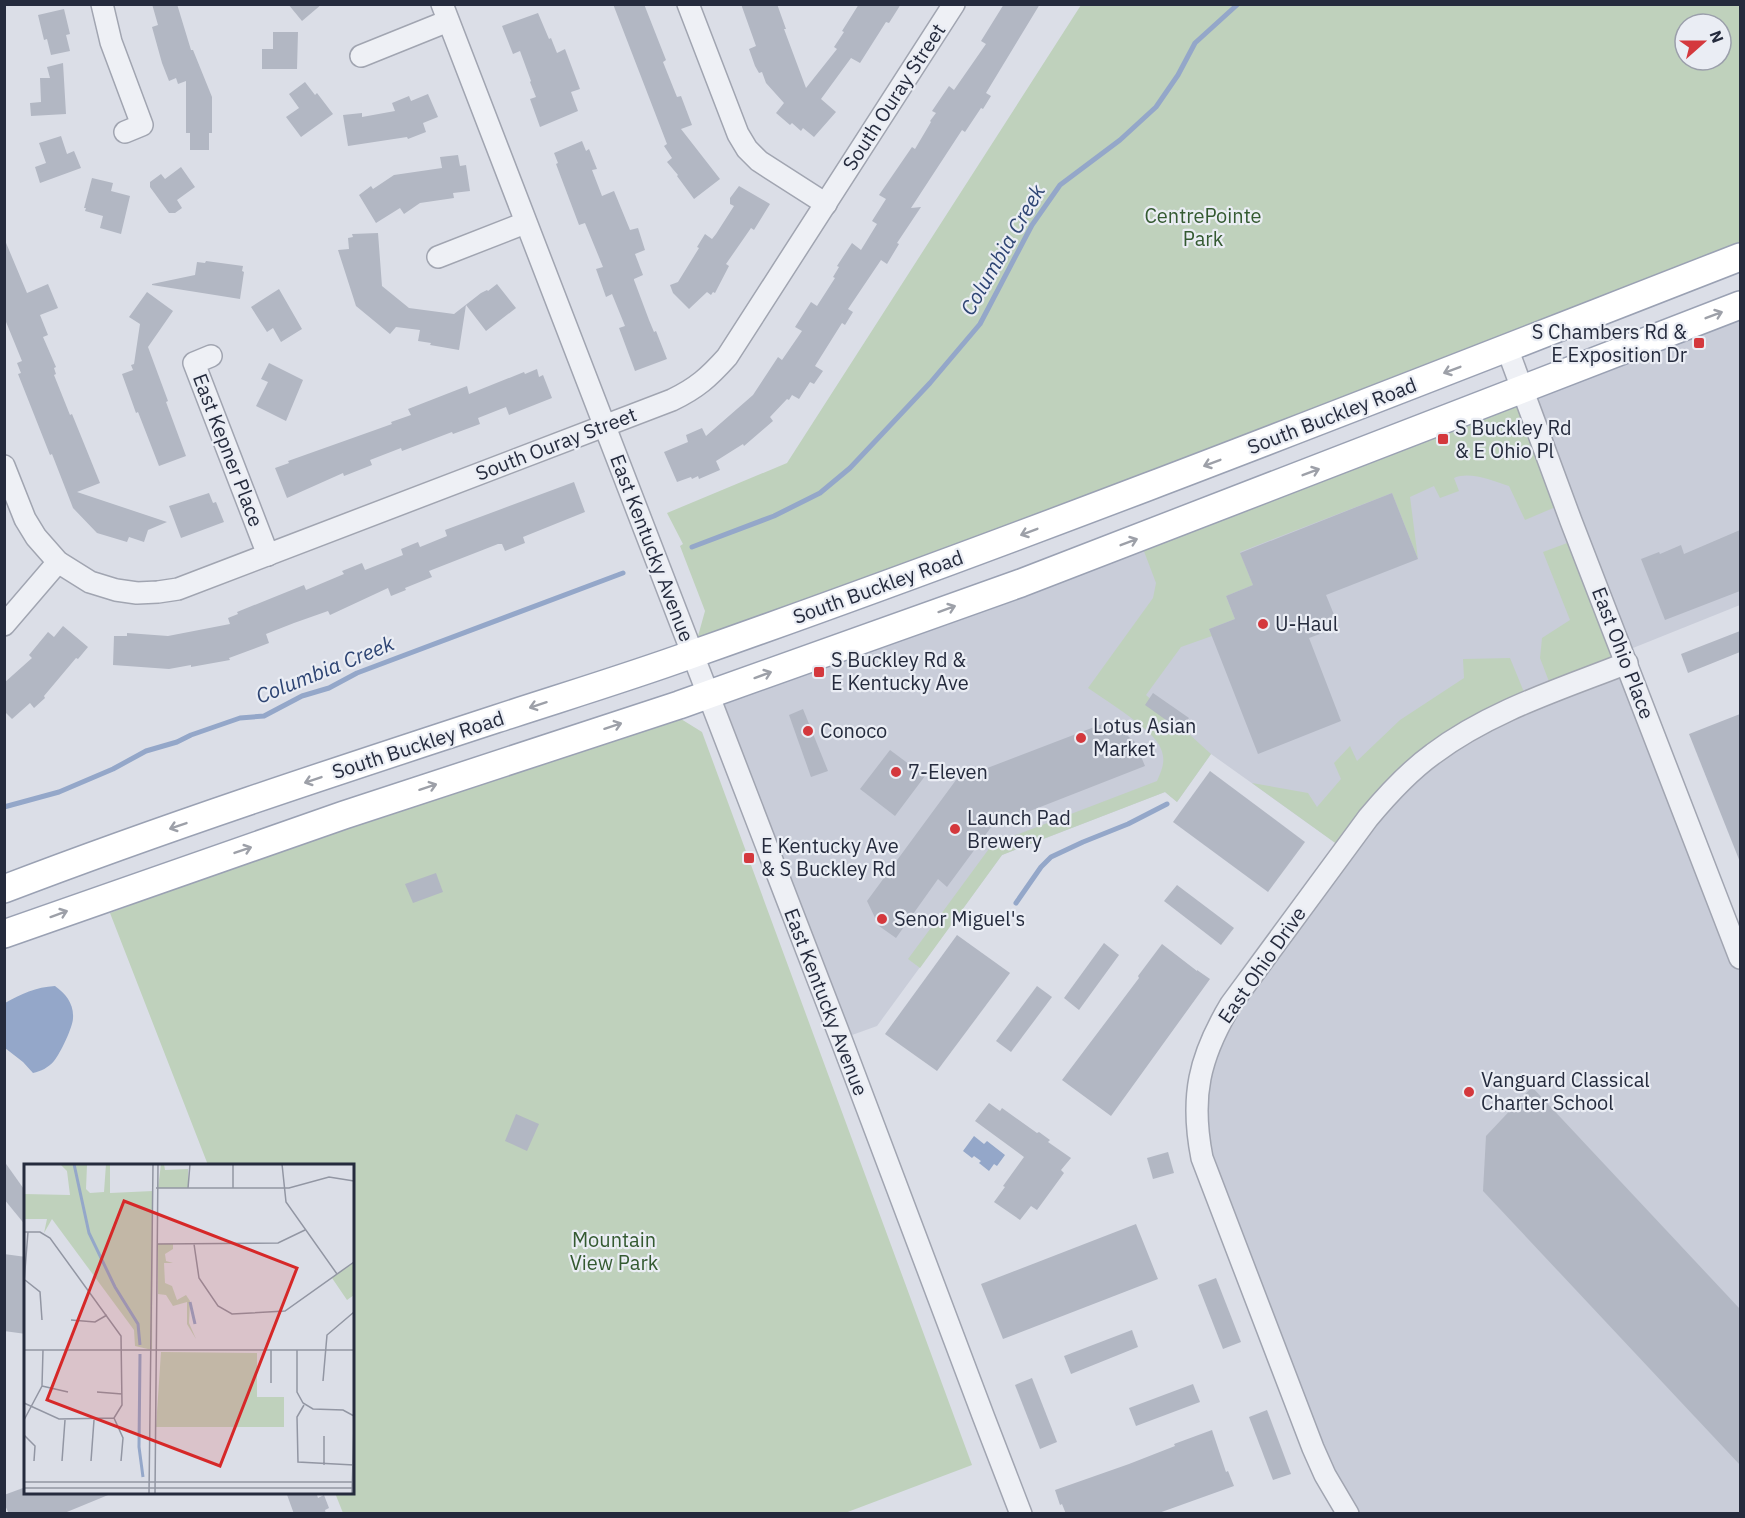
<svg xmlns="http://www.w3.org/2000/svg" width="1745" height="1518" font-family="'IBM Plex Sans',sans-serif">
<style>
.built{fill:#c9cdd9}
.green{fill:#bfd1bc;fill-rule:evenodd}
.water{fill:#94a7c9}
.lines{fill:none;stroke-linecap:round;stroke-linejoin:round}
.stream{stroke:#94a7c9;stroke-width:5}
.building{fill:#b2b7c3}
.minor-casing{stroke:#a1a5b1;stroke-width:24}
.major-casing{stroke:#9aa1b3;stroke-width:30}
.minor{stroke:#eef0f5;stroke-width:21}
.major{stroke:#fff;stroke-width:27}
.oneway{stroke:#9da0a8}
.poi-dot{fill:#d4383d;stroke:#eaedf4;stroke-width:2}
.labels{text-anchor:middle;stroke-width:4.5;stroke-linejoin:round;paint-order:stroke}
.street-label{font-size:20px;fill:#252b3d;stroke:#eaedf4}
.park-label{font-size:20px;fill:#345a31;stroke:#eaedf4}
.poi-label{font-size:20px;fill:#252b3d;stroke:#eaedf4;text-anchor:start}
.water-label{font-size:21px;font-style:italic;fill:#2d4473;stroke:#eaedf4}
.inset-river{fill:none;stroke:#94a7c9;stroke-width:3}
.inset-road{fill:none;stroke:#9296a3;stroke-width:1.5}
.view{fill:#d62828;fill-opacity:0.15;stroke:#d62828;stroke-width:3}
.inset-edge{fill:none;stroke:#252b3d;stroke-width:3}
</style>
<rect width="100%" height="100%" fill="#dbdee7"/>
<polygon class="built" points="1740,305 1740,605 1623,652 1740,958 1740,1513 1348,1514 1208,1176 1205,1055 1344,849 1211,754 1177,802 1165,792 1002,855 877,1026 841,1039 708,695"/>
<g class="green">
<path d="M1081,5H1740V257L693,654L705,611L680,546L683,544L667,513L787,463ZM1685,24H1721V60H1685Z"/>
<path d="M1522,390L1565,503L1525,520L1509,486C1493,481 1470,471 1454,478L1459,491L1440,498L1434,486L1410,497L1418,559L1392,493L1240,552L1253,585L1226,596L1235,619L1209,629L1212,636L1181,647L1146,695L1211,754L1177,802L1165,792L1002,855L920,968L908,959L991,846L1000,841L1157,781C1162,770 1166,761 1161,749C1155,730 1106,701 1088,688L1153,598L1156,583L1139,538Z"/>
<polygon points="1578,539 1627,663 1553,692 1540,658 1542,638 1570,620 1543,552"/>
<polygon points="1510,658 1528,702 1463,733 1345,850 1252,783 1308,793 1317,807 1341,779 1334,763 1350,746 1357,761 1400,720 1464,678 1463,659"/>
<polygon points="681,719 702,732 972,1465 845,1513 343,1513 335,1493 352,1492 352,1166 208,1165 110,913 268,853"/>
</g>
<g class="water">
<path d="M55,986C66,994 74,1004 73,1018C73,1027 60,1054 54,1061C48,1068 41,1071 33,1073L23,1062L5,1048V1003C21,994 36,987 55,986Z"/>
<polygon points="974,1136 984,1144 987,1141 1005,1155 997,1166 994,1164 989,1171 979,1163 981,1161 974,1156 972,1158 963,1151"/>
</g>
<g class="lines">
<g class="stream">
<polyline points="692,547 774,516 820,493 850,468 930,383 980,324 1032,225 1060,185 1120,140 1156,107 1178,75 1195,43 1238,4"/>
<polyline points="4,807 59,792 113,769 146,751 177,742 191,735 240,718 264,716 302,696 329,688 357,673 623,573"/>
<polyline points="1016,903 1041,867 1051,857 1083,842 1128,824 1167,804"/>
</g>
</g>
<g class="building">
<polygon points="152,4 177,4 191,50 193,50 212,97 212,133 209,133 209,150 190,150 190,133 186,133 186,81 178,84 176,78 169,81 162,63 152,27 158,25"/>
<polygon points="288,4 322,4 302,21"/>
<polygon points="613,4 644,4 666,60 663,62 677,97 681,96 692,125 681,129 720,179 694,199 677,176 678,175 667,162 672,158 664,146 667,144"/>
<polygon points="741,4 777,4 786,29 784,29 806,88 837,49 834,47 844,32 842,31 859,4 901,4 889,23 886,22 860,63 851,58 821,99 836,112 814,137 803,128 801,131 792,123 790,125 776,113 784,103 766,83 762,72 759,73 755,66 749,49 756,46"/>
<polygon points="1004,4 1040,4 986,93 991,96 983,109 981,108 965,132 962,130 911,208 921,207 897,243 899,244 887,264 881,260 848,309 853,312 845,325 842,323 815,366 823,371 814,384 810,382 799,399 792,395 789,400 787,399 770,417 773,421 744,446 743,444 716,461 720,470 699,479 698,476 692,479 691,477 677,482 664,452 688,442 686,435 702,428 706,436 753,395 778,357 782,360 802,331 795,327 811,302 817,306 835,278 833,277 839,267 837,266 852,243 861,250 877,224 872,221 886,199 879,195 912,147 915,149 931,122 930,121 936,113 932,111 949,86 954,90 986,44 981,41"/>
<polygon points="64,9 70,34 66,35 70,51 51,55 47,39 44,40 38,15"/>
<polygon points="538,13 549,39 551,38 557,53 565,49 580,89 571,92 578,111 540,127 530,99 536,97 530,82 531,81 520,51 513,54 502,26"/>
<polygon points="273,32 298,32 297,69 262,69 262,49 273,49"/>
<polygon points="63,63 66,114 31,116 30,103 41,102 40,78 50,78 47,67"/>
<polygon points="305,82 315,95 317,93 333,114 301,137 286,117 299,108 289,94"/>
<polygon points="428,94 438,117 423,123 426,132 408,139 407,137 348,146 343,115 362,113 362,117 395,111 392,103 409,96 411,101"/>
<polygon points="61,136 67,154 74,151 81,168 40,183 35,167 46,163 39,143"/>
<polygon points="582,141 586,151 589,149 597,169 592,170 602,196 614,191 630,230 638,228 645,250 635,254 643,275 634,279 634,280 649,320 654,332 656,331 667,359 635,371 619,328 625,326 612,294 606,297 596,269 603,267 585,223 579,225 556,164 558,163 554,153"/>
<polygon points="458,155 460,166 466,165 470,191 453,193 454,198 420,203 404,214 400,208 376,223 359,195 371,186 373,189 394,175 442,168 440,157"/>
<polygon points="181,167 195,187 177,200 182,208 175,213 169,213 150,187 150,182 161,174 165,179"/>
<polygon points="92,178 113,183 111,191 130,196 121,234 100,228 103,216 85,211 86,208 84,208"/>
<polygon points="739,186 770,204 754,230 751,228 726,264 729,266 715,293 713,292 711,295 707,292 689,309 673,293 670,285 678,282 699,248 697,247 705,234 712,239 716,234 734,206 730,204 730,198"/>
<polygon points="378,233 382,286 409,308 454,314 481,293 487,290 488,291 497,284 516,308 486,331 466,305 459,350 430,345 431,343 418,341 420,330 396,327 390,334 356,306 338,250 349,249 348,238 353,237 352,234"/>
<polygon points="4,238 27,293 48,284 58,308 40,315 48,335 43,337 56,367 54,368 56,374 54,375 70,415 72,414 100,483 77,492 167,522 148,530 144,542 129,537 127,542 97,533 73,508 52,454 50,455 18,374 21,373 17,363 22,361 4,317"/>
<polygon points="206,261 243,266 242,271 244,272 240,299 152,285 152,284 195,275 197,262 205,263"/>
<polygon points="279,289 302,329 281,342 273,328 267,332 251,307"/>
<polygon points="147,292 173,311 148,347 168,401 166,402 186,456 159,466 138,412 136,413 122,374 133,370 131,365 134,364 140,324 129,317"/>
<polygon points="269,363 303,380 286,421 256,406 268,382 261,379"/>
<polygon points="537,369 539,377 543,375 552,398 509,415 506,407 478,418 480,424 453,434 452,432 402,451 401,448 370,460 372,465 344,476 343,473 287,498 275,468 289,463 288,461 392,424 391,422 411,415 408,409 467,386 469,394 524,372 525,374"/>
<polygon points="574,482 585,512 523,537 525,543 505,551 502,544 498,544 429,571 432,577 405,588 406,590 391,596 388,588 330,615 328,611 294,623 266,634 269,643 229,658 230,660 191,667 191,665 169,669 113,665 114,636 127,636 127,633 168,636 230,624 228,618 238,614 237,612 304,585 306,590 344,574 342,571 362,563 365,570 403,555 401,549 418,542 420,547 447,536 445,530"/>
<polygon points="209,493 213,503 216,502 224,522 181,538 169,506"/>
<polygon points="1392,493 1418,559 1326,595 1339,627 1309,638 1341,721 1258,754 1209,629 1235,619 1226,596 1253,585 1240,553"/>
<polygon points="1740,530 1740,591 1665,620 1641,559 1659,552 1660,554 1681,545 1684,554"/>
<polygon points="63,626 88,647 78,659 76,658 44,696 45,698 34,708 30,703 12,719 4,711 4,683 32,658 29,655 48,632 54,637"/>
<polygon points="1740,631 1740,652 1688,673 1681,654"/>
<polygon points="1153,693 1189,718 1180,730 1145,705"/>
<polygon points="803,709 828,771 811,777 789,715"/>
<polygon points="1740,714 1740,862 1689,734"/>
<polygon points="1110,721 1135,742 1145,766 992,826 947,887 938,879 896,938 879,926 867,901 956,780"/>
<polygon points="890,750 925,776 895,816 860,789"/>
<polygon points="1210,771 1305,842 1268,892 1173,822"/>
<polygon points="436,873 443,892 413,903 405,884"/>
<polygon points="1177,885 1234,928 1221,945 1164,901"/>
<polygon points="957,935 1010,973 937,1071 885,1034"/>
<polygon points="1104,943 1119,955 1079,1010 1064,998"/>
<polygon points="1162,944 1197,971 1197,970 1210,979 1111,1116 1062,1080 1139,978 1138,976"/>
<polygon points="1037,986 1052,997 1011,1052 996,1041"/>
<polygon points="1532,1087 1740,1309 1740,1465 1483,1191 1486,1136"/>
<polygon points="989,1103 1000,1111 1002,1108 1037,1133 1039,1132 1050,1140 1048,1142 1071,1158 1061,1170 1064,1173 1037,1210 1031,1206 1020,1220 994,1202 1005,1187 1003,1186 1024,1157 975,1121"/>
<polygon points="516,1114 539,1124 527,1151 505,1141"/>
<polygon points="1168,1152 1174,1173 1153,1179 1147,1158"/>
<polygon points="4,1161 26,1192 26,1226 4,1199"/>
<polygon points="1136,1224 1158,1279 1003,1339 981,1284"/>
<polygon points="4,1254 26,1257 26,1334 4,1331"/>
<polygon points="1216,1278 1241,1342 1223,1349 1198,1285"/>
<polygon points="1132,1330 1138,1347 1071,1374 1064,1356"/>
<polygon points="1032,1378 1057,1442 1040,1449 1015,1385"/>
<polygon points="1193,1384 1200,1402 1136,1426 1129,1408"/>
<polygon points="1267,1410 1291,1474 1273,1480 1249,1417"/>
<polygon points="1212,1430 1226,1472 1228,1471 1234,1486 1156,1514 1066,1514 1062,1504 1060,1505 1055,1490 1129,1464 1175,1446 1174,1444"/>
<polygon points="23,1488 26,1494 29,1492 113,1493 62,1514 9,1514 4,1503 4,1495"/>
<polygon points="286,1492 316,1492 318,1498 324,1495 329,1508 325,1510 326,1514 294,1514"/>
</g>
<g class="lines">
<g class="minor-casing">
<g id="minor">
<polyline points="102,4 111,42 142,125 125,132"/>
<polyline points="442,4 841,1039 984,1418 1021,1514"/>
<polyline points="688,4 738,134 747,149 759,161 826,204"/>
<polyline points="361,56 448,21"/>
<polyline points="438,257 525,223"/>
<polyline points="1507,348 1571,521 1740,958"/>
<polyline points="211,356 194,363 268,555"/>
<path d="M4,466L25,519L36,537L58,562L90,582L116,590L137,593L158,592L178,589L672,400C697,388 709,377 727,357L954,4"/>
<polyline points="4,625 58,562"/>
<path d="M1348,1514L1325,1475L1313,1448L1202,1158C1190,1097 1199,1057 1231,1004L1368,818C1388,794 1408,772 1433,754C1490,711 1561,689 1627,663"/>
</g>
</g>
<g class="major-casing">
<g id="major">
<path d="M4,889C166,827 331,773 496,719C560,698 626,678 690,655C1043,531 1391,393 1740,257"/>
<polyline points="4,934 344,815 679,705 1021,583 1740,305"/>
</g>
</g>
<use href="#minor" class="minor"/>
<use href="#major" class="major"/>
</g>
<defs><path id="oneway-shaft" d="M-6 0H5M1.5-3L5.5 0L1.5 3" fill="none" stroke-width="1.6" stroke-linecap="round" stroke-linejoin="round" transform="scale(1.5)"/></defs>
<g class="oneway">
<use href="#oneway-shaft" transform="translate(1714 315) rotate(-21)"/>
<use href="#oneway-shaft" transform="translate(1452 370) rotate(159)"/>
<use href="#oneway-shaft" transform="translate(1212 463) rotate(159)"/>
<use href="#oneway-shaft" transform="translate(1311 472) rotate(-21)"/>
<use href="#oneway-shaft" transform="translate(1029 532) rotate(159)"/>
<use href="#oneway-shaft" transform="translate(1129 542) rotate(-21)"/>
<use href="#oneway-shaft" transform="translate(947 609) rotate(-20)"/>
<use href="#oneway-shaft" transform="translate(763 675) rotate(-20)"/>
<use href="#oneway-shaft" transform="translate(538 705) rotate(162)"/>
<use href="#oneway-shaft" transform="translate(613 726) rotate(-18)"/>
<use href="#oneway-shaft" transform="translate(313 780) rotate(161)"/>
<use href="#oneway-shaft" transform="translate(428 787) rotate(-18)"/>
<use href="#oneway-shaft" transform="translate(178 826) rotate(161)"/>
<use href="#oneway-shaft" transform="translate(243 850) rotate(-19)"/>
<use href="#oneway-shaft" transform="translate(59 914) rotate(-20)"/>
</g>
<g class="poi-dot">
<rect x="1693" y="337" width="12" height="12" rx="3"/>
<rect x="1437" y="433" width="12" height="12" rx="3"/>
<circle cx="1263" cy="624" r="6"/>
<rect x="813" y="666" width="12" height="12" rx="3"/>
<circle cx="808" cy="731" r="6"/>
<circle cx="1081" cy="738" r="6"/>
<circle cx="896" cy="772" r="6"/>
<circle cx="955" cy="829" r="6"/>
<rect x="743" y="852" width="12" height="12" rx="3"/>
<circle cx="882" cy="919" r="6"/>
<circle cx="1469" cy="1092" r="6"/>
</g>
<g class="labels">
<g class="street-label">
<text transform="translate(894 97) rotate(-57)" y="7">South Ouray Street</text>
<text transform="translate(1332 416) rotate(-21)" y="7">South Buckley Road</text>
<text transform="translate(556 444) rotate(-21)" y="7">South Ouray Street</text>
<text transform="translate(228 450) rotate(69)" y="7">East Kepner Place</text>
<text transform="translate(652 548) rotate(69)" y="7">East Kentucky Avenue</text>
<text transform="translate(878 587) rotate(-20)" y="7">South Buckley Road</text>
<text transform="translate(1623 653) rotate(69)" y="7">East Ohio Place</text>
<text transform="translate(418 745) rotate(-18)" y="7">South Buckley Road</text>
<text transform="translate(1262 965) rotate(-55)" y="7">East Ohio Drive</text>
<text transform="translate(826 1002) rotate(69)" y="7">East Kentucky Avenue</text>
</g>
<g class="park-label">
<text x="1203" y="223">CentrePointe<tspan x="1203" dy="23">Park</tspan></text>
<text x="614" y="1247">Mountain<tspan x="614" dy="23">View Park</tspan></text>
</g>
<g class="poi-label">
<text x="1687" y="339" text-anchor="end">S Chambers Rd &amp;<tspan x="1687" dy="23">E Exposition Dr</tspan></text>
<text x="1455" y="435">S Buckley Rd<tspan x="1455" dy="23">&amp; E Ohio Pl</tspan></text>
<text x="1275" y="631">U-Haul</text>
<text x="831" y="667">S Buckley Rd &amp;<tspan x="831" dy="23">E Kentucky Ave</tspan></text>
<text x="1093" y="733">Lotus Asian<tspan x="1093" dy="23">Market</tspan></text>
<text x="820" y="738">Conoco</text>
<text x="908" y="779">7-Eleven</text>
<text x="967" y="825">Launch Pad<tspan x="967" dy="23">Brewery</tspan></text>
<text x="761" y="853">E Kentucky Ave<tspan x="761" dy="23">&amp; S Buckley Rd</tspan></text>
<text x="894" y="926">Senor Miguel's</text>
<text x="1481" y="1087">Vanguard Classical<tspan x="1481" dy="23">Charter School</tspan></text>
</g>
<g class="water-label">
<text transform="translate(1003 250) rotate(-60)" y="7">Columbia Creek</text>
<text transform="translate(325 670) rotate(-22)" y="7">Columbia Creek</text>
</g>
</g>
<g transform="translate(24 1164)">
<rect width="330" height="330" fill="#dbdee7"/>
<path d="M36,0L63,1L62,25L66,29L80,28L82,0H86V29L129,27L128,186L111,182L110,166L28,55L20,69L23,55H0V30L46,31L43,7ZM137,0H140L141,6L164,5V24H134ZM134,80H149V85L141,90L142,97L149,99H140L141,119L148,122L153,136L162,131L166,137L165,159L172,175L163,160V138L149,142L142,131L134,130ZM330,98V131L323,136L308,114ZM137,188L233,189V233H260V263H132Z" fill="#bfd1bc"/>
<path class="inset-river" d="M50,0L65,69L91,123L114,160L116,181M166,138L171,160M116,190L115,283L119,313"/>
<path class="inset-road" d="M258,0L262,38L313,110M132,24H265L305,13L330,17M164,24L166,0M209,24V0M0,68H16L26,74L97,172L98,241L90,254M133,80L254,79L281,66M170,80L175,114L194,142L208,150L261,147L330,98M1,116L16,128L18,156M0,118L4,68M47,156L71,158L83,151M0,186H330M247,186V219M273,186V228L279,239L289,245L319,246L330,252M299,217L303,171L330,148M18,222L44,228M73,228L98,230M0,239L35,255L90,254M280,241L273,253L274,298L330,301M90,254L99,274L97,297M0,256L18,222L19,186M0,271L11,282L10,297M300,272V301M38,297L41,256M67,297L70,256M0,318H330M0,324H330M125,330L129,0M131,330L134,0M328,330L330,261"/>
<path class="view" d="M100,37L273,104L196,302L23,236Z"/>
<rect width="330" height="330" class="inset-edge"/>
</g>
<rect width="1745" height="1518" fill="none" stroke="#252b3d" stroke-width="12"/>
<g transform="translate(1703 42) rotate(69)"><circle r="28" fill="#eaedf4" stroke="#9b9fab" stroke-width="1.5"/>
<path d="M0-4.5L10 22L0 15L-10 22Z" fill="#d4383d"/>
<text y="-9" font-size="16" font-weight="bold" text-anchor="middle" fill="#252b3d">N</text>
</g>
</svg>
